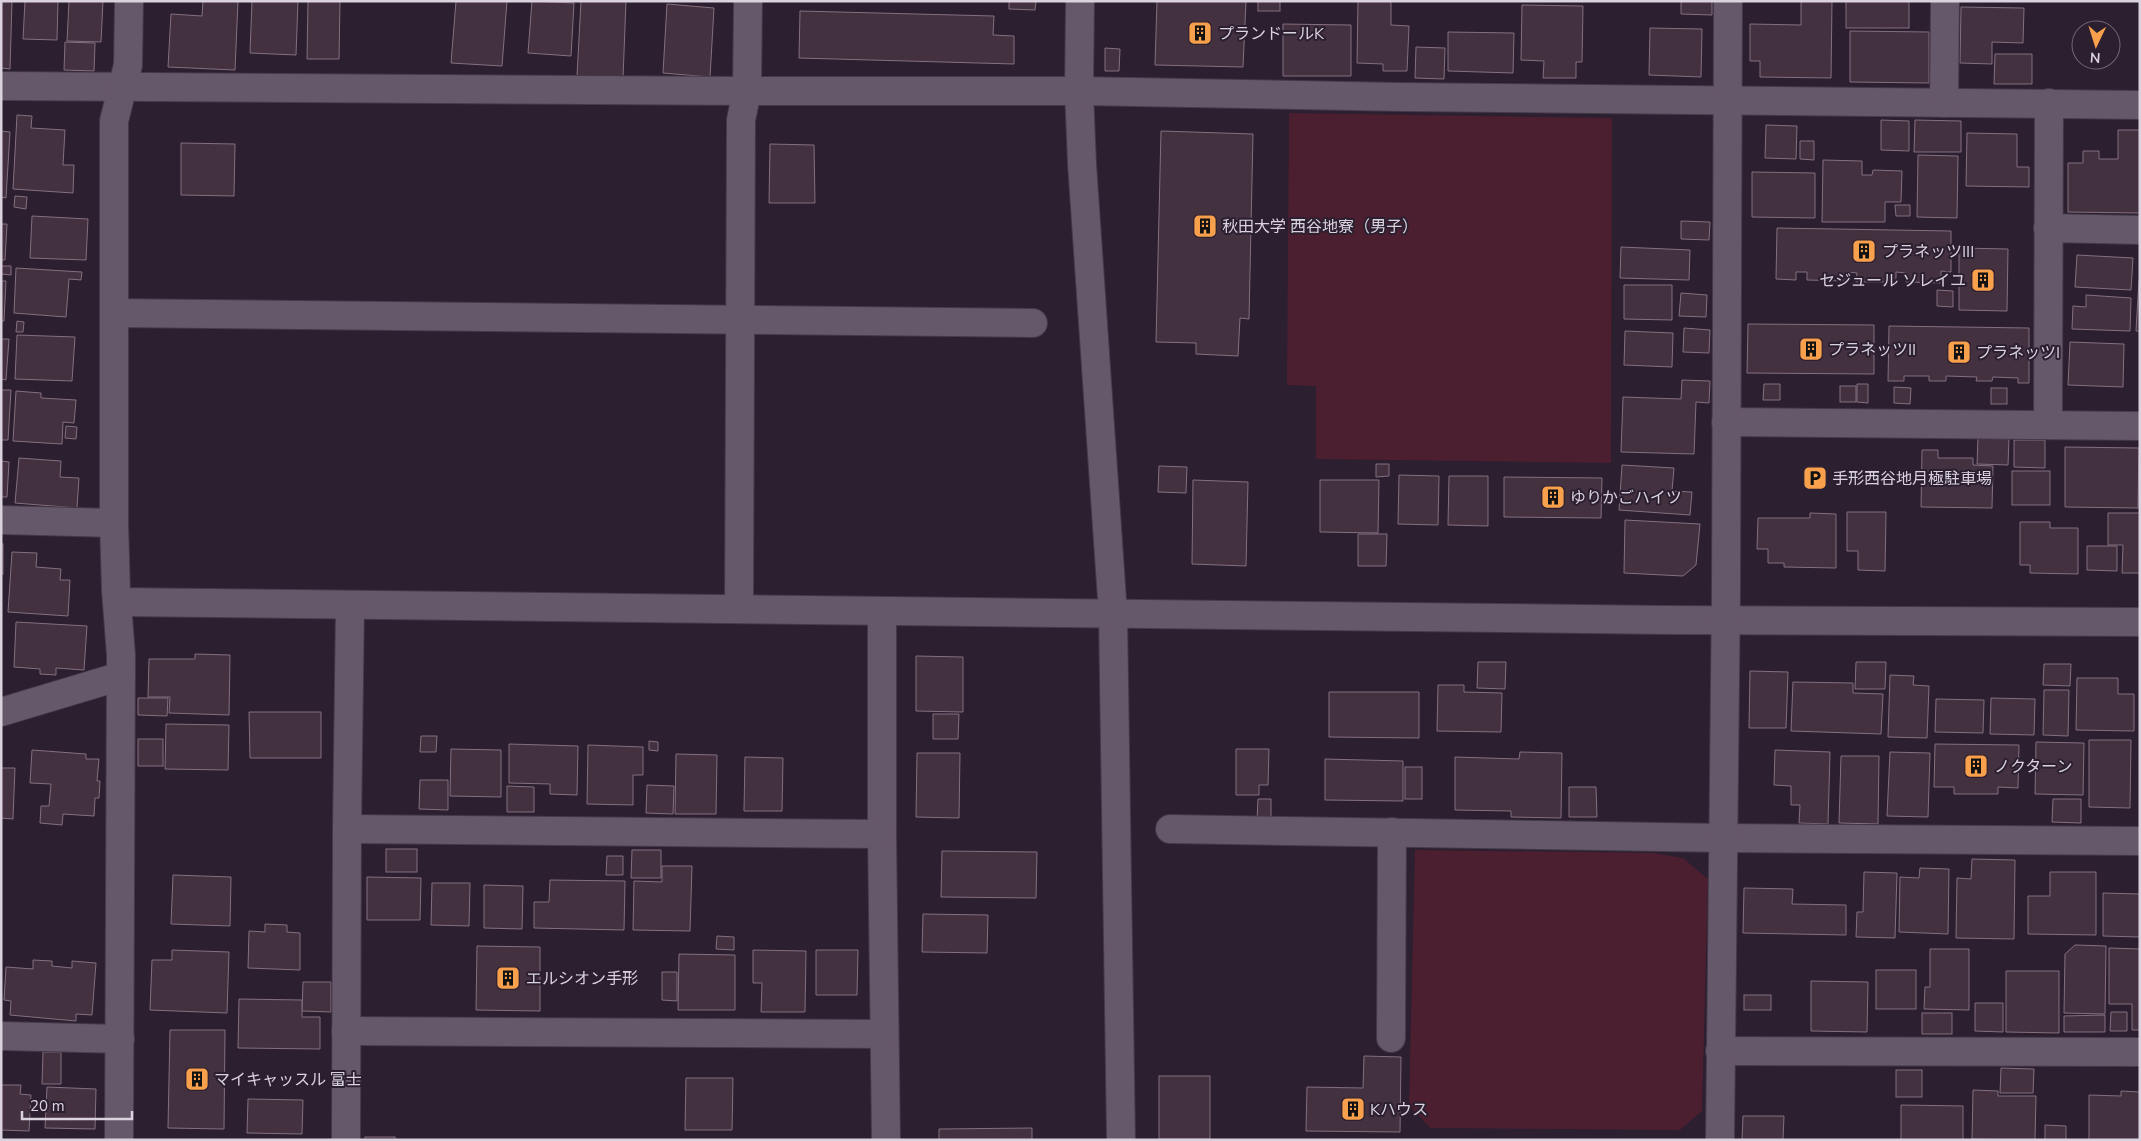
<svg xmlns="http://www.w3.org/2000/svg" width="2141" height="1141" font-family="'Nunito Sans','Noto Sans JP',sans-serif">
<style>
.green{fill:#4b1f30}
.building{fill:#44313f;stroke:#846f7e}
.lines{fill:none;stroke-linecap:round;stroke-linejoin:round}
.minor-casing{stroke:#433947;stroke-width:30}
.minor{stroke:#66586b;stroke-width:28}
.labels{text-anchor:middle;stroke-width:4;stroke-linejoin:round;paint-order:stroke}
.poi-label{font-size:16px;fill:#dad3de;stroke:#2b1f30;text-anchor:start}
</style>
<rect width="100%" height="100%" fill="#2b1f30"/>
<g class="green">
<polygon points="1289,113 1612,118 1611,463 1316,459 1316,386 1287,385"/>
<polygon points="1415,850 1653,853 1683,858 1708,879 1702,1111 1680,1130 1430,1128 1409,1105"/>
</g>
<g class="building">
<polygon points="1,1 12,1 10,69 1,68"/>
<polygon points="25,1 58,1 57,40 23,39"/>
<polygon points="69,1 103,1 101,42 67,41"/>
<polygon points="203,1 238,1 235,70 168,67 171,14 202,16"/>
<polygon points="252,1 298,1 296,55 250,53"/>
<polygon points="308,1 340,1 339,59 307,59"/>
<polygon points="456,1 507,1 502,66 451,63"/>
<polygon points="532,1 574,3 571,56 528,53"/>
<polygon points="581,1 626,1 623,78 577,76"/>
<polygon points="1009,1 1036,1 1035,10 1009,9"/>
<polygon points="1157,1 1246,1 1243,67 1155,65"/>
<rect x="1258" y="1" width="22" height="10"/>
<polygon points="1358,1 1391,1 1391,25 1409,26 1407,71 1383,71 1383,64 1357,63"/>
<polygon points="1681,1 1712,1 1712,15 1681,14"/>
<polygon points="1801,1 1832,1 1831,78 1760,77 1760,61 1750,61 1750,24 1801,25"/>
<rect x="1846" y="1" width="63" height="27"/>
<polygon points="667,4 714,8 710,77 663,73"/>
<polygon points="1522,5 1583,6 1582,62 1576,62 1576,78 1543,78 1544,61 1521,60"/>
<polygon points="1961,7 2024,8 2023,43 1992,42 1992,64 1960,63"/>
<polygon points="800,11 994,16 993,35 1014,36 1014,64 799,58"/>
<polygon points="1283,24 1351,25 1351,76 1283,76"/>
<polygon points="1650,28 1702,29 1701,77 1649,75"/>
<polygon points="1850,31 1929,32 1929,83 1850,82"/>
<polygon points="1448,32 1514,33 1513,73 1448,71"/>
<polygon points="65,42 95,43 94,71 64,70"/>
<polygon points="1416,47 1445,48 1444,79 1415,78"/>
<polygon points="1105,48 1120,49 1119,71 1105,71"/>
<polygon points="1995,54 2032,54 2032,84 1994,84"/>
<polygon points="17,115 32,116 31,128 65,130 63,165 74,165 73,193 13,189"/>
<polygon points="1881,120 1909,121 1909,151 1881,150"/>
<polygon points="1915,120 1961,121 1961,152 1914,152"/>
<polygon points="1766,125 1797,126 1796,159 1765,158"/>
<polygon points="2118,130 2140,130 2140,213 2068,212 2068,163 2083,163 2083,151 2099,151 2099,159 2118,159"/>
<polygon points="1,131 10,132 6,198 1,197"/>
<polygon points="1161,131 1253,134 1249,319 1240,318 1238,356 1196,354 1196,343 1156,342"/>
<polygon points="1967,133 2017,134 2017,167 2029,167 2029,187 1966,186"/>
<polygon points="1800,141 1814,141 1814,160 1800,159"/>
<polygon points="181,143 235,144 234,196 181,195"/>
<polygon points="770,144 814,145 815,203 769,203"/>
<polygon points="1918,155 1958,156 1957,218 1917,217"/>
<polygon points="1823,160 1862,161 1862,175 1872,175 1873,170 1902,171 1901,202 1885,202 1885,222 1822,222"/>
<polygon points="1752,172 1815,173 1815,218 1752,217"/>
<polygon points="15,196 27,197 26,209 14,207"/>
<polygon points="1895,205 1910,205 1910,216 1896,216"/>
<polygon points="32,216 88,219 86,260 30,258"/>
<polygon points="1681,221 1710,222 1709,240 1681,239"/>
<polygon points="1,224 7,224 5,260 1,260"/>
<polygon points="1777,228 1951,231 1951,272 1941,271 1941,283 1906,282 1906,273 1896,272 1896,282 1856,282 1857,273 1847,272 1847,281 1807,280 1807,272 1796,272 1796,280 1776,279"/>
<polygon points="1621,247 1690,250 1689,280 1620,278"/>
<polygon points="1959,248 2008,249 2007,311 1959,310"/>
<polygon points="2077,255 2133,258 2131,290 2075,287"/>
<polygon points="1,266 11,266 11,275 1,274"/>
<polygon points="16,268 82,272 81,280 69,279 66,317 14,313"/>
<polygon points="2139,280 2140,280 2140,331 2136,331"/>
<polygon points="1,281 6,281 4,321 1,321"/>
<polygon points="1624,285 1672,285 1672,320 1624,319"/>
<polygon points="1937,290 1953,291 1953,307 1937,306"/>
<polygon points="1681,293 1707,295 1706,317 1679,316"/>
<polygon points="2086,295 2131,298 2130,331 2072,329 2073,306 2086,307"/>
<polygon points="17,321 24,322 23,332 16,332"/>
<polygon points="1748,324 1874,325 1874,374 1747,373"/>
<polygon points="1889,326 2029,328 2029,383 2018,383 2018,378 1993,377 1992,381 1976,381 1977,377 1946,376 1946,381 1929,381 1929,376 1904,376 1904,381 1888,381"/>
<polygon points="1684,328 1710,330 1709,353 1683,352"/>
<polygon points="1625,331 1673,333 1672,367 1624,365"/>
<polygon points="17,335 75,337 72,381 15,379"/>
<polygon points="1,339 9,339 6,380 1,379"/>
<polygon points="2070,342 2124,344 2123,387 2068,385"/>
<polygon points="1682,380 1710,381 1709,403 1696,402 1694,454 1621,452 1623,397 1681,399"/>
<polygon points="1764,384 1780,384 1780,400 1763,400"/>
<polygon points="1857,384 1868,384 1868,403 1857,402"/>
<rect x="1840" y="386" width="16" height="16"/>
<polygon points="1894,387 1911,388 1910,404 1894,403"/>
<rect x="1991" y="388" width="16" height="16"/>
<polygon points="1,390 11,390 8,440 1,440"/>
<polygon points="16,391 41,393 41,398 76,400 74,423 63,422 62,444 13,441"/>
<polygon points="66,426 77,427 76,439 65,438"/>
<polygon points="1978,438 2009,439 2008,465 1977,464"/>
<polygon points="2014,440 2045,440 2045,468 2014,467"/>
<polygon points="2065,447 2139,448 2138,508 2065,507"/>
<polygon points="1922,450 1938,450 1938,458 1973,458 1973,465 1993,466 1992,508 1921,507"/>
<polygon points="19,458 61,461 60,477 79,478 77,508 15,503"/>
<polygon points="1,461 9,462 7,497 1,497"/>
<polygon points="1376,464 1389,464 1389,476 1376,477"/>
<polygon points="1622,465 1674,468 1672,491 1692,492 1690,515 1619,510"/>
<polygon points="1159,466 1187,467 1186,493 1158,492"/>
<rect x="2012" y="471" width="38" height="34"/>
<polygon points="1399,475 1439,476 1438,525 1398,524"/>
<polygon points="1449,476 1488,476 1488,526 1448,525"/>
<polygon points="1504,477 1602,478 1601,518 1504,517"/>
<polygon points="1193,480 1248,482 1246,566 1192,564"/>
<polygon points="1320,480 1379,480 1378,533 1320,532"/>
<polygon points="1847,512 1886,512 1885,571 1858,570 1858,551 1847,551"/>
<polygon points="1810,513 1836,514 1836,568 1784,567 1784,563 1768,563 1768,549 1757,549 1758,518 1810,518"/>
<polygon points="2108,513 2140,513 2140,573 2122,573 2123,545 2108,545"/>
<polygon points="1625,520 1700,524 1696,565 1683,576 1624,573"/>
<polygon points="2020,522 2050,522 2050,528 2078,528 2078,574 2030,573 2030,565 2020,565"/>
<polygon points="1358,534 1387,534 1386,566 1358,566"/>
<rect x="1" y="544" width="2" height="30"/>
<polygon points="2087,546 2117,546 2117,571 2087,570"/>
<polygon points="12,552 37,553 36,567 61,569 60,580 70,580 68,616 8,612"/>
<polygon points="16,622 87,626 84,670 56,668 56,675 40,674 40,669 14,667"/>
<polygon points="195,654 230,655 229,715 169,713 170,697 148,697 149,659 195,659"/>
<polygon points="916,656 963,657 963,712 916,711"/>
<polygon points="1478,662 1506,662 1505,689 1477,688"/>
<polygon points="1856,662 1886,662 1885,689 1855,689"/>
<polygon points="2044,664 2071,664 2070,686 2043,685"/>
<polygon points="1750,671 1788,672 1786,728 1749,728"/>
<polygon points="1890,675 1914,676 1913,685 1929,686 1927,738 1888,737"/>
<polygon points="2077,678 2118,678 2118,694 2134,694 2134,731 2076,730"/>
<polygon points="1793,682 1853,683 1853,693 1883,694 1881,734 1791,731"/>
<polygon points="1438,685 1464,685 1464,692 1502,693 1501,732 1437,731"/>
<polygon points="2044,690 2069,690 2068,736 2043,735"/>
<polygon points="1329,692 1419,692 1419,738 1329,737"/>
<polygon points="138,698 168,698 167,716 138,715"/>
<polygon points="1991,698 2035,699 2034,735 1990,734"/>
<polygon points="1936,699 1984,700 1983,733 1935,732"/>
<polygon points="249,712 321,712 321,758 250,758"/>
<polygon points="933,714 959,714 958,739 933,739"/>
<polygon points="166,724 229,725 228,770 165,769"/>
<polygon points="421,736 437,736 436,752 420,752"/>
<rect x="138" y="739" width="25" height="27"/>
<polygon points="2089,740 2131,740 2130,808 2089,807"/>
<polygon points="649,741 658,742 658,751 649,750"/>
<polygon points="2036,742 2084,743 2083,795 2035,794"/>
<polygon points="509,744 578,746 577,795 550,794 550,784 509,783"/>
<polygon points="1935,744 2019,745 2018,788 1998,787 1998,794 1954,794 1954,787 1934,787"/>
<polygon points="588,745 643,747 643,775 633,775 633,805 587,804"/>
<polygon points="451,749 501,750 501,797 450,796"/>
<polygon points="1236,749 1269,749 1268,785 1259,785 1259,795 1236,795"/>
<polygon points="32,750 86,754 86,759 99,759 97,781 100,781 99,798 95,798 94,816 63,814 62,825 40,823 41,806 49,806 51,784 30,783"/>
<polygon points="1775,750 1830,752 1828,824 1799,823 1800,805 1791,805 1791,786 1774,785"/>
<polygon points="1520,752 1562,753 1561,818 1511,817 1511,811 1455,810 1455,757 1519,759"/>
<polygon points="1890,752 1930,753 1928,817 1887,816"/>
<polygon points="917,753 960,753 959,818 916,817"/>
<polygon points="676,754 717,755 716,814 675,814"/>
<polygon points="1841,756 1879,756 1878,824 1839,823"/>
<polygon points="745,757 783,758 782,811 744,811"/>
<polygon points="1325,759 1403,761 1403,801 1325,800"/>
<rect x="1405" y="767" width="17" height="32"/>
<polygon points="1,768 15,768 13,819 1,818"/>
<polygon points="420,780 448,780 448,810 419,809"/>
<polygon points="647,785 674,786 673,814 646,813"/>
<polygon points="507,786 534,787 534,812 507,812"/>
<polygon points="1569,787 1596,787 1597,817 1569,817"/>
<polygon points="1258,799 1271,799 1271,820 1257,820"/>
<polygon points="2053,799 2081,799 2081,823 2052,822"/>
<rect x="386" y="849" width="31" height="23"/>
<polygon points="632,850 661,850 661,878 631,878"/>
<polygon points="942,851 1037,852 1036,898 941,897"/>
<polygon points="607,856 623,856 623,875 606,875"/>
<polygon points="1972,859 2015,860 2014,939 1956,938 1957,878 1971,879"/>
<polygon points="662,866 692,866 690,931 633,930 634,881 662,882"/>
<polygon points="1920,868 1949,869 1948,934 1899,932 1900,877 1919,878"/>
<polygon points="1864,872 1897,873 1895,938 1856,937 1857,912 1863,912"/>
<polygon points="2050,872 2096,872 2096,935 2028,934 2028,896 2050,896"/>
<polygon points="173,875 231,877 230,926 171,924"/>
<polygon points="367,877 421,878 420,920 367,920"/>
<polygon points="550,880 625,881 624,930 534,928 534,902 549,902"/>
<polygon points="432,883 470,883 469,926 431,925"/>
<polygon points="484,885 523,886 522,929 484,928"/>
<polygon points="1744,888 1793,889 1792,904 1846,905 1846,935 1743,933"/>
<polygon points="2103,893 2140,894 2140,937 2103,936"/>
<polygon points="923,914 988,915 987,953 922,952"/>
<polygon points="265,924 287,925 287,932 300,933 300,970 248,968 249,931 265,932"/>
<polygon points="717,936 734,937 734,950 716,949"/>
<polygon points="2075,945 2106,946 2105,1014 2064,1013 2065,954"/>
<polygon points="477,946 540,947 540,1011 476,1010"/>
<polygon points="2109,948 2140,949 2140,1030 2132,1030 2132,1004 2109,1004"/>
<polygon points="1930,949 1969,949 1969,1010 1924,1009 1925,987 1930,987"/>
<polygon points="172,950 229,952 227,1013 150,1010 152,960 172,960"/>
<polygon points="753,950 806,951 805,1012 761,1012 762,983 753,983"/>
<polygon points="816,950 858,950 857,995 816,995"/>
<polygon points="679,954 735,955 735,1010 678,1010"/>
<polygon points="33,960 52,961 52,966 72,968 72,961 96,963 92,1015 76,1014 76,1021 10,1015 11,1001 4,1000 6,967 33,969"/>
<rect x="1876" y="970" width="40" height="39"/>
<polygon points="2006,971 2059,971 2059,1033 2006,1032"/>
<polygon points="662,972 677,972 677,1001 662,1000"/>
<polygon points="1811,981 1868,982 1867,1032 1811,1031"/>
<polygon points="303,982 331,982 331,1012 302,1011"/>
<rect x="1744" y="995" width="27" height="15"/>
<polygon points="239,999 302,1000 302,1017 320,1017 320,1049 238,1048"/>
<polygon points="1975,1003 2003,1003 2003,1032 1975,1031"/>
<polygon points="2111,1012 2127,1012 2127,1031 2110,1031"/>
<rect x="1922" y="1013" width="30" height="21"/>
<polygon points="2105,1015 2105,1032 2064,1032 2064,1016"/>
<polygon points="170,1030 225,1030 224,1129 168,1128"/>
<polygon points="43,1052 61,1052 61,1084 42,1084"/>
<polygon points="1364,1056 1401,1057 1400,1132 1306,1131 1307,1087 1363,1088"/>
<polygon points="2001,1068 2034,1069 2033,1093 2000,1093"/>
<rect x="1896" y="1070" width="26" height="27"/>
<rect x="1159" y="1076" width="51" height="63"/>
<polygon points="686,1078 733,1078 732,1130 685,1130"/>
<polygon points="1,1085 21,1085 20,1094 31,1095 29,1131 1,1130"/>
<polygon points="47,1087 96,1089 95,1129 45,1128"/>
<polygon points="1973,1090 1998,1091 1998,1096 2036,1096 2035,1140 1972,1139"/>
<polygon points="2121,1091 2140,1092 2140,1140 2089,1140 2089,1095 2121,1096"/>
<polygon points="248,1099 303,1100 302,1134 247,1133"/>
<polygon points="1901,1105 1963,1106 1963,1140 1901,1140"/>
<polygon points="1743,1116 1784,1116 1783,1140 1742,1140"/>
<polygon points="2045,1125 2066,1126 2066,1140 2045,1140"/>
<polygon points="1032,1128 1032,1140 939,1140 939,1129"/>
<rect x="365" y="1137" width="30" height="3"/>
</g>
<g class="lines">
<g class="minor-casing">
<g id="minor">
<polyline points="1080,1 1079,91 1082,164 1113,614 1121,1140"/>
<polyline points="1,86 747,91 1079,91 1401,97 2140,105"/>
<polyline points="1944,103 1945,1"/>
<polyline points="2048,228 2140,230"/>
<polyline points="114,313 1033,323"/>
<polyline points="1726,422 2140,426"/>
<polyline points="2048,424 2049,103"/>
<polyline points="1,520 114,523"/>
<polyline points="117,602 1667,620 2140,622"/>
<polyline points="739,609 741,120 747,91 748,1"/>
<polyline points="882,612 882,834 886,1140"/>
<polyline points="1,712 121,676"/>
<polyline points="347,829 882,834"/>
<polyline points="1170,829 1723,838 2140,841"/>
<polyline points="346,1031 884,1034"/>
<polyline points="1,1036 120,1039"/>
<polyline points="1391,1038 1392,832"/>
<polyline points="1720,1051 2140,1052"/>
<polyline points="119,1140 121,655 116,591 114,523 114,121 128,65 129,1"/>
<polyline points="346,1140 347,829 350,605"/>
<polyline points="1720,1140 1726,591 1728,1"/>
</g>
</g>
<use href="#minor" class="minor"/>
</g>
<defs>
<g id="building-square" transform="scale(1.25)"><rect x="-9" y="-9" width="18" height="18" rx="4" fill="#f9a04d" stroke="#2b1f30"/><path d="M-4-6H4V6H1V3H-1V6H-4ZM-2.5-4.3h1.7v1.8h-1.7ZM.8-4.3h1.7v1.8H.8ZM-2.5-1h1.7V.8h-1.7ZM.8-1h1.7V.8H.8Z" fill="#111"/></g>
<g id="parking-square" transform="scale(1.25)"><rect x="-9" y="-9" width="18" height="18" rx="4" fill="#f9a04d" stroke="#2b1f30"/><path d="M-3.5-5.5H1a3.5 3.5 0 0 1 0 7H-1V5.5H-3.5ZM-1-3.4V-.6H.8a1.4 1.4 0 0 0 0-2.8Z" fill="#111"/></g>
</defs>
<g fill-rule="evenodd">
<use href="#building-square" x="1200" y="33"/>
<use href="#building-square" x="1205" y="226"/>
<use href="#building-square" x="1864" y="251"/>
<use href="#building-square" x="1983" y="280"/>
<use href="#building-square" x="1811" y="349"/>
<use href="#building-square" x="1959" y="352"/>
<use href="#parking-square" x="1815" y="478"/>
<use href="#building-square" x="1553" y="497"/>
<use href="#building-square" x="1976" y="766"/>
<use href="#building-square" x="508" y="978"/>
<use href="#building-square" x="197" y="1079"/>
<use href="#building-square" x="1353" y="1109"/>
</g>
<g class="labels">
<g class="poi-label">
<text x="1218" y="39">プランドールK</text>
<text x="1222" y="232">秋田大学 西谷地寮（男子）</text>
<text x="1882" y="257">プラネッツIII</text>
<text x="1966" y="286" text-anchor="end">セジュール ソレイユ</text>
<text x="1828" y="355">プラネッツII</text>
<text x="1976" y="358">プラネッツI</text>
<text x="1832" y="484">手形西谷地月極駐車場</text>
<text x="1570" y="503">ゆりかごハイツ</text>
<text x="1994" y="772">ノクターン</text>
<text x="526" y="984">エルシオン手形</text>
<text x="214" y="1085">マイキャッスル 富士</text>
<text x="1370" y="1115">Kハウス</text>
</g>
</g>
<rect width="2141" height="1141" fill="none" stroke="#dad3de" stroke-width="5"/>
<g transform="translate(2096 45) rotate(184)"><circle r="24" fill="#2b1f30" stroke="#716776"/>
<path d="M0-4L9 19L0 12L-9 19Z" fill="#f9a04d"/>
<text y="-8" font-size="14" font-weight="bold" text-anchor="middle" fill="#dad3de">N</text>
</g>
<path d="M22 1111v8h110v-8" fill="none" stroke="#dad3de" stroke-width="2.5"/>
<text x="30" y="1111" font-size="15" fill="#dad3de" stroke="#2b1f30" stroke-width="4" paint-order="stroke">20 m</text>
</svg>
